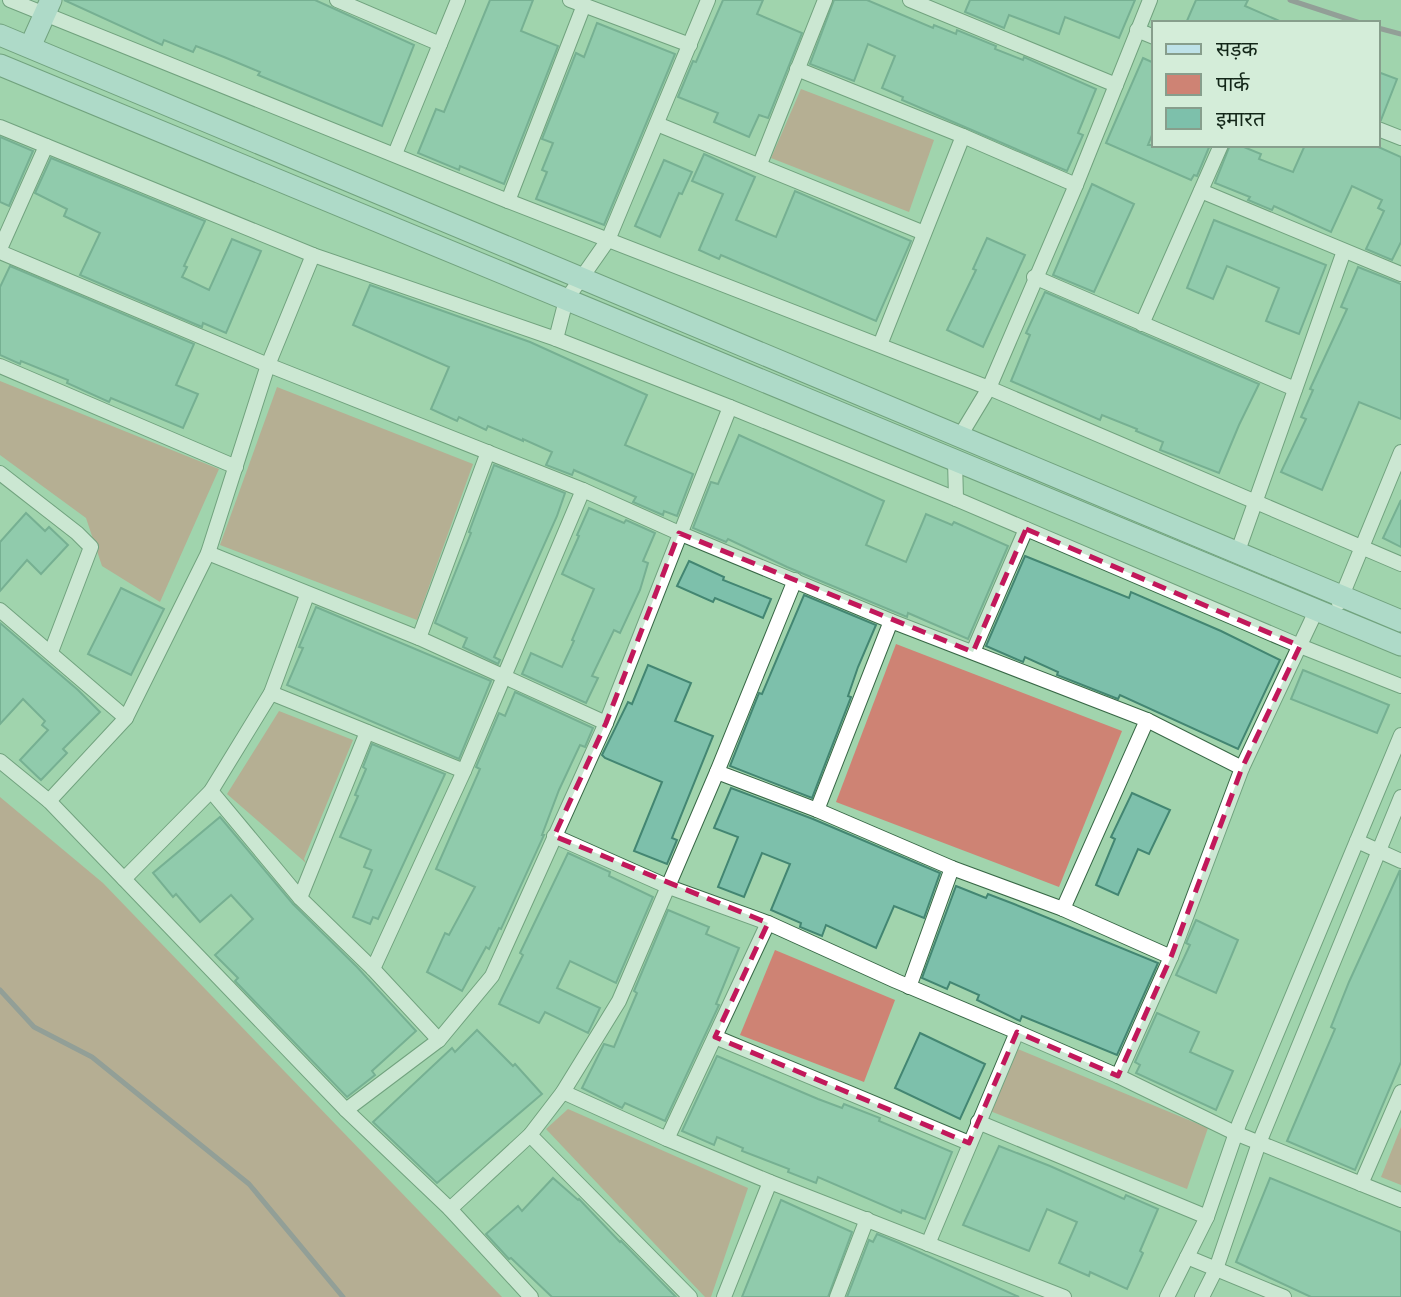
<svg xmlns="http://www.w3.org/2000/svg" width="1401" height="1297" font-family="'DejaVu Sans','Noto Sans Devanagari',sans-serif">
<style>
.green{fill:#ce8374}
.forest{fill:#ce8273}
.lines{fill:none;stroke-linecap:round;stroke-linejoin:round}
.stream{stroke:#815f7c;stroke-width:5}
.building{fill:#7dc0ab;stroke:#438672;stroke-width:2}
.street-casing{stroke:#386846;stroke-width:16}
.secondary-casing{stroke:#386846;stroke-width:23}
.street{stroke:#fff;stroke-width:14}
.secondary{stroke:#bee2e8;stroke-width:21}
.marked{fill:none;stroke:#c2185b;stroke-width:5;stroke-dasharray:14 9;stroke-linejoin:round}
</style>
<rect width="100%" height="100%" fill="#a1d4ad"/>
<g class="green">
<polygon points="801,89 934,140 909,212 771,158"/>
<polygon points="0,381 219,469 160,602 102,566 86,518 0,455"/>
<polygon points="277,387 473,464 417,620 220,545"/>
<polygon points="896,644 1122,731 1059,887 836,802"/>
<polygon points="279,711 353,740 304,859 306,863 227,794"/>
<polygon points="775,950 895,1000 864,1082 740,1035"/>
<polygon points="1013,1047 1208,1128 1187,1189 990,1111"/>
<polygon points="568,1109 748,1188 711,1297 705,1297 546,1129"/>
<polygon points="1401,1127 1401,1185 1381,1177"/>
</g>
<polygon class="forest" points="0,797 103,883 502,1297 0,1297"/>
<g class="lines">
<g class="stream">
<polyline points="1290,0 1360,23"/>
<polyline points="1378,28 1401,34"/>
<polyline points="0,990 34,1027 92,1057 249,1184 343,1297"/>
</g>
</g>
<g class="building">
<polygon points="64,0 315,0 414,45 382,126 258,75 260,72 224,57 196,46 193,52 164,40 162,45"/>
<polygon points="490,0 533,0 521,31 558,46 504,184 460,166 459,170 418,153 436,109 444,112"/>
<polygon points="723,0 763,0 757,14 802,33 768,118 759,115 749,137 714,122 718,113 678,97 693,61 696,62"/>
<polygon points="834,0 867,0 933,28 934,25 956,34 957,30 996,46 995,49 1023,60 1024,57 1096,89 1078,133 1083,135 1067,171 923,109 902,100 903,97 882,88 895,56 868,44 854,81 810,64"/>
<polygon points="970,0 1135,0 1119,38 1065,17 1059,34 1009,15 1004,28 965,12"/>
<polygon points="1196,0 1248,0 1245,6 1284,23 1186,23"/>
<polygon points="597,23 675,54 604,225 536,199 547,172 542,170 553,143 542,139 576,53 584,57"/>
<polygon points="1143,58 1154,63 1154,130 1148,145 1210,145 1197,176 1194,175 1191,180 1106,143"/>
<polygon points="1378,72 1397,79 1381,120 1378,120"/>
<polygon points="0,137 33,151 9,206 0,202"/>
<polygon points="1230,145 1239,145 1261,154 1259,159 1293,172 1305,145 1374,145 1401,157 1401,242 1392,260 1366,249 1384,211 1378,208 1382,200 1352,186 1331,232 1274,206 1272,210 1248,200 1250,197 1215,183"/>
<polygon points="704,154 755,177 736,220 776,237 795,191 911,241 876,321 721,255 719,259 699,250 723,194 692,181"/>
<polygon points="51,158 205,221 184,266 187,267 182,277 209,290 232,239 261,251 226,333 203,323 202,327 80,275 100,233 64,216 67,209 35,193"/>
<polygon points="664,160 692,172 682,194 679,193 660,237 635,226"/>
<polygon points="1092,184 1134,204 1094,292 1053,275"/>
<polygon points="1214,220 1326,265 1299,334 1266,321 1279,288 1227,266 1213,299 1187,288"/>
<polygon points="987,238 1025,255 983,347 947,330 976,270 973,269"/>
<polygon points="10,266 194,344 176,385 198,394 183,428 111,398 109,402 67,383 68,380 21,361 20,364 0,355 0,287"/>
<polygon points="1358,267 1401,284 1401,419 1359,402 1322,490 1281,472 1306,419 1301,417 1313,390 1310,389 1347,309 1341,307"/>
<polygon points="370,285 530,342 647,395 625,445 693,474 677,516 664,511 663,515 633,502 636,497 576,471 574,470 572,475 546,465 552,452 523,439 523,441 488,426 486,430 459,417 457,421 431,409 449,367 353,325"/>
<polygon points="1045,292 1259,384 1239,425 1219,473 1160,450 1163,442 1136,431 1137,429 1102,415 1100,420 1011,381 1030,335 1026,333"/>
<polygon points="739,435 884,501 866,545 906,562 926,514 952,525 954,522 1008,546 968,639 908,613 907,617 787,567 728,539 726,542 693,528 711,482 718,484"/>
<polygon points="494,465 565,493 557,516 494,657 500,660 498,664 463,647 467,638 435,623 471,533 469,532"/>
<polygon points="1401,500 1401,547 1383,538"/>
<polygon points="589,508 624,523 626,520 655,533 643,561 648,563 640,590 620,633 614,630 592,676 598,678 586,703 522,674 531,653 562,667 574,641 572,640 594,589 562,574 579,536 577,535"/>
<polygon points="26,513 45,531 49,527 68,545 41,574 27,560 0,591 0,542"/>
<polygon points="1025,556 1129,598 1131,592 1221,631 1280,660 1238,749 1120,695 1118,699 1057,675 1058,672 1025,657 1023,662 986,646"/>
<polygon points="689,561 724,577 723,580 771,599 763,618 715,598 713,602 677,586"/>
<polygon points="121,588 164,609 131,675 88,654"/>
<polygon points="804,595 876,625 858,667 848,696 851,697 812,798 730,766 759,693 762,694"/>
<polygon points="316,607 491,681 459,759 287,685 303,648 299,647"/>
<polygon points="0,623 78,690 100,712 63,749 67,753 41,780 20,760 48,730 42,725 45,721 23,699 0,724"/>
<polygon points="648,665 691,683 675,721 713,736 672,838 677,840 667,864 634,851 662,782 605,758 602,755 628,702 632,704"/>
<polygon points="1303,670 1389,705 1377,733 1291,699"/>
<polygon points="515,692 593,728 585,747 580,745 559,790 542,835 544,835 501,929 499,928 489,949 486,947 462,991 427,972 445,933 449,935 475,887 436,869 480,769 476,767 499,713 505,716"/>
<polygon points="372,744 445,774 378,919 373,917 370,924 353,917 372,870 364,867 371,850 340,837 358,796 355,795 366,769 363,767"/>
<polygon points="731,788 813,819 940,873 924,918 894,906 876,948 826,925 822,936 800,927 801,923 771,910 790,864 762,853 744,897 718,887 738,837 714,828"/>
<polygon points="1132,793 1170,810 1149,854 1138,849 1118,895 1096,885 1115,839 1111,837"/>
<polygon points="220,817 293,904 357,967 416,1031 372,1071 375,1075 347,1097 235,981 238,978 215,955 253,919 231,895 200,922 176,894 173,897 153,873"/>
<polygon points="568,853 610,872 609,876 653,897 616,983 570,961 557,988 600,1008 588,1033 545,1012 539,1023 499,1004 523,955 520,953"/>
<polygon points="1400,870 1401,1062 1355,1170 1287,1141 1335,1029 1331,1027 1349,982"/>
<polygon points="956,886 986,898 988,894 1014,904 1158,963 1117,1055 1022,1016 1020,1021 977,1000 979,995 950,982 947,989 922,978"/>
<polygon points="668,910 709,927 706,934 739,948 716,1004 719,1005 665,1121 625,1103 622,1108 582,1088 604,1044 614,1047 637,993 634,991"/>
<polygon points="1196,920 1238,940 1216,993 1176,975 1190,945 1186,943"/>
<polygon points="1157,1013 1199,1032 1190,1052 1233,1071 1216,1110 1136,1073 1140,1065 1135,1062"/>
<polygon points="477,1030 513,1066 515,1064 542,1094 437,1183 373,1122 452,1048 455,1052"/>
<polygon points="920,1033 985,1064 960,1119 895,1088"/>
<polygon points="717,1056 818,1099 842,1108 844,1104 880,1118 879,1121 952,1152 925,1219 902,1210 901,1213 818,1177 816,1183 788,1172 789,1169 742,1151 743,1148 717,1137 714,1145 682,1131"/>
<polygon points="999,1146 1050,1166 1124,1199 1126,1195 1158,1209 1140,1251 1143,1253 1127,1289 1090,1272 1089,1276 1059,1263 1077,1222 1047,1209 1029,1251 963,1225"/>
<polygon points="553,1178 578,1200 579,1199 620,1242 621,1241 676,1297 552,1297 511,1258 509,1259 486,1234 518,1206 522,1211"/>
<polygon points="1270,1178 1401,1232 1401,1297 1311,1297 1236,1262"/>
<polygon points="781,1200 852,1232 828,1297 742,1297"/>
<polygon points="877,1234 899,1243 1019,1297 847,1297 869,1240 873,1242"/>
</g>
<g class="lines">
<g class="street-casing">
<g id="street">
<polyline points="10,0 508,201 989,388 1401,564"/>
<polyline points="337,0 440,44"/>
<polyline points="570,0 690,45"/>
<polyline points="910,0 1116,85"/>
<polyline points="1137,30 1154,37"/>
<polyline points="797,69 963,136 1076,185"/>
<polyline points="657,124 924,233"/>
<polyline points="0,127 313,255 556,339 730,407 956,499 1300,646 1401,686"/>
<polyline points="1378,129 1401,138"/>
<polyline points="395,154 458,0"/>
<polyline points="760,164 825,0"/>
<polyline points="1201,191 1401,274"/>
<polyline points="508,201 584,5"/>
<polyline points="0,249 46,146"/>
<polyline points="0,252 268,365 583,490 679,533 891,621 1147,720 1242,768"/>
<polyline points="1034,277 1295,389"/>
<polyline points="1142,324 1221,145"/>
<polyline points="556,339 566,300 608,240 708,0"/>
<polyline points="880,345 963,136"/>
<polyline points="0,366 236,467"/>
<polyline points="960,436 989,388 1076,185 1150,0"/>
<polyline points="955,460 956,499"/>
<polyline points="0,473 77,533 91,547 51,652"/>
<polyline points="1238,551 1344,251"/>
<polyline points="208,553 419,638 606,723"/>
<polyline points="1339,603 1401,452"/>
<polyline points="0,610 126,718"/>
<polyline points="419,638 488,452"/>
<polyline points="973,652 1026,529"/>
<polyline points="271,693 464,771"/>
<polyline points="0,761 49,801 346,1110 450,1209 531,1297"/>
<polyline points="717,772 817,810 952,868 1063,909 1171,957"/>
<polyline points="211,791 300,898 373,969 439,1040"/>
<polyline points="49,801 126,718 208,553 268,365 313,255"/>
<polyline points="817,810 891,621"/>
<polyline points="554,836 669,887 768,923 896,981 1017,1032 1118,1076 1235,1133 1401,1200"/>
<polyline points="1357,841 1401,861"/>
<polyline points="124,879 211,791 271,693 307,595"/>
<polyline points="300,898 367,732"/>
<polyline points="1063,909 1147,720"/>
<polyline points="373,969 464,771 583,490"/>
<polyline points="909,987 952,868"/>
<polyline points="715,1037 969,1143"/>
<polyline points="1118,1076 1171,957 1242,768 1316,611"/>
<polyline points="563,1092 667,1139 770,1182 1064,1297"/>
<polyline points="346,1110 439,1040 492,976 606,723 730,407"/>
<polyline points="978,1122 1207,1217"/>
<polyline points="530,1135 690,1297"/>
<polyline points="667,1139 768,923"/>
<polyline points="1361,1184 1401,1092"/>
<polyline points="450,1209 530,1135 563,1092 619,1001 717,772 795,580"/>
<polyline points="928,1244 1017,1032"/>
<polyline points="1187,1257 1284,1297"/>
<polyline points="724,1297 770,1182"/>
<polyline points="837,1297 867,1219"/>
<polyline points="1167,1297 1207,1217 1239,1124 1401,735"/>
<polyline points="1202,1297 1216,1269 1259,1143 1401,797"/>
</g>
</g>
<g class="secondary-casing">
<g id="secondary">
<polyline points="0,35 1401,621"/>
<polyline points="30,47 51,0"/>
<polyline points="0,65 1401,645"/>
</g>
</g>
<use href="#street" class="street"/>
<use href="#secondary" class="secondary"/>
</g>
<path d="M0 0H1401V1297H0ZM1026,529L1300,646L1242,768L1171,957L1118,1076L1017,1032L969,1143L715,1037L768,923L554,836L606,723L679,533L973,652Z" fill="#a1d4ad" fill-opacity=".55" fill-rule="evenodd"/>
<path class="marked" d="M1026,529L1300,646L1242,768L1171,957L1118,1076L1017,1032L969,1143L715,1037L768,923L554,836L606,723L679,533L973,652Z"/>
<rect x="1152" y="21" width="228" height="126" fill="#d4edd9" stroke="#879e8c" stroke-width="2"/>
<rect x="1166" y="44" width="35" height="10" fill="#bee2e8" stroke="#879e8c" stroke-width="2"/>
<text x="1216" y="56" font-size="21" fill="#132719">सड़क</text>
<rect x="1166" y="74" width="35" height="21" fill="#ce8374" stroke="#879e8c" stroke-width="2"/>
<text x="1216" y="91" font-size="21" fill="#132719">पार्क</text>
<rect x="1166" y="108" width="35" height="21" fill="#7dc0ab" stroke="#879e8c" stroke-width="2"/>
<text x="1216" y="126" font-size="21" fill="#132719">इमारत</text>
</svg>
